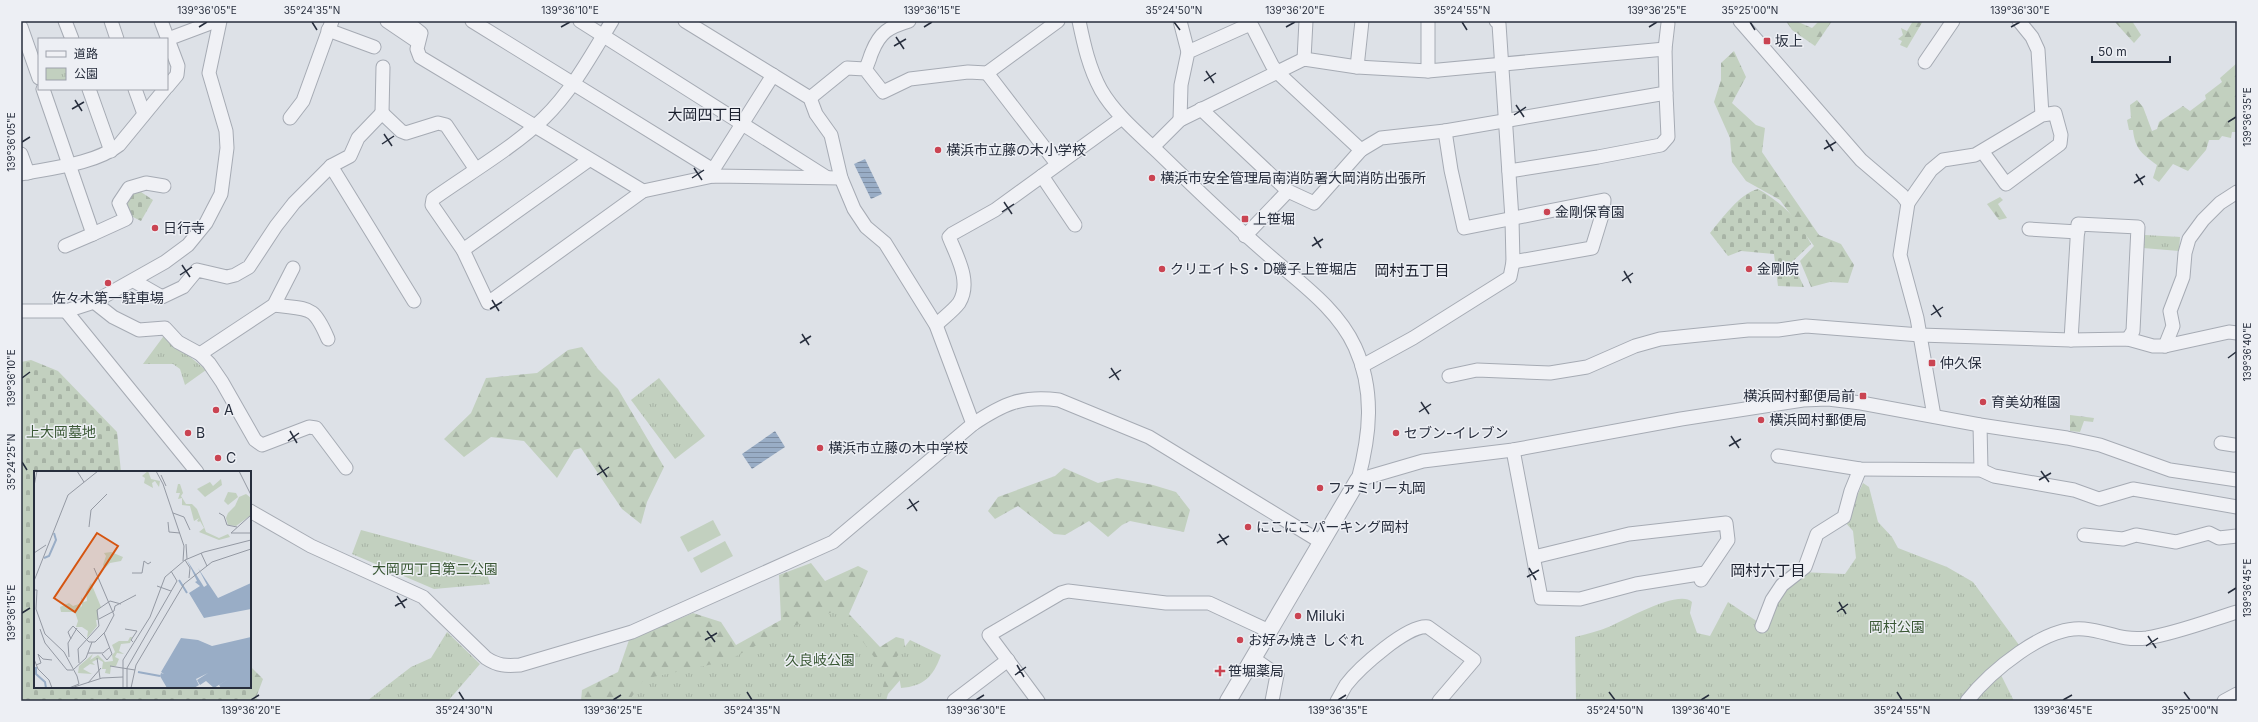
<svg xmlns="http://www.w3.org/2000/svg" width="2258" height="722" font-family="Inter,'Noto Sans JP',sans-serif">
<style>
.green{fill:#c2d0bf}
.forest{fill:url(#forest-firs)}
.cemetery{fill:url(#cemetery-stones)}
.park{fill:url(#park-tufts)}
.water{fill:url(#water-rules)}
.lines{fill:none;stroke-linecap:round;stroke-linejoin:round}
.minor-casing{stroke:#a6abb4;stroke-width:15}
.tertiary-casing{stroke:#a6abb4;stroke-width:18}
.minor{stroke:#f0f1f5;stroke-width:13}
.tertiary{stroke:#f0f1f5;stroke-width:16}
.ticks{fill:none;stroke:#272e3d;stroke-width:1.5}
.poi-dot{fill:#ca4452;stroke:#edeff4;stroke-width:1.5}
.labels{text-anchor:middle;stroke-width:3;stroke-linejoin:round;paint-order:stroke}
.poi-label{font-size:14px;fill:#272e3d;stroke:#edeff4;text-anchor:start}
.park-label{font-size:14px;fill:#3a5835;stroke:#edeff4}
.neighbourhood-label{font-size:15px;fill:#1a1f2d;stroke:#edeff4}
.inset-river{fill:none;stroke:#99adc6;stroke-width:2}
.inset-road{fill:none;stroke:#9499a3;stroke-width:1}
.view{fill:#d55511;fill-opacity:0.15;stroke:#d55511;stroke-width:2}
.inset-edge{fill:none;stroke:#272e3d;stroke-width:2}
.neatline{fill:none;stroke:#272e3d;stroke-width:1.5}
.ticks-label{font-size:10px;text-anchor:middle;fill:#272e3d}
</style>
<defs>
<pattern id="forest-firs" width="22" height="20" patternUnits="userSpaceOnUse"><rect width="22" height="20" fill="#c2d0bf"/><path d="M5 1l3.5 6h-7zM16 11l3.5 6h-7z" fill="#a7b3a5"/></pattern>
<pattern id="cemetery-stones" width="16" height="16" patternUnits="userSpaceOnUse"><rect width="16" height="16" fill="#c2d0bf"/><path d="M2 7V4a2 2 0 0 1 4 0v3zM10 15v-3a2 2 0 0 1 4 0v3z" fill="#a7b3a5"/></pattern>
<pattern id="park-tufts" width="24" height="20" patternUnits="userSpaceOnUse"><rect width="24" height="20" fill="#c2d0bf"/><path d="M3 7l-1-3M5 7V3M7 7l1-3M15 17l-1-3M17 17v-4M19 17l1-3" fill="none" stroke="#a7b3a5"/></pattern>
<pattern id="water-rules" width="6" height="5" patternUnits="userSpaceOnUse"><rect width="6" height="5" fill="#99adc6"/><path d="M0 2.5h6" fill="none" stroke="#7d8da2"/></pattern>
</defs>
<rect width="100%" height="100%" fill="#dde1e7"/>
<g class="green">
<polygon points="713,520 721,535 688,552 680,537"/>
<polygon points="725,541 733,556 701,573 693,558"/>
</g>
<g class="forest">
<polygon points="1786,21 1796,21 1812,28 1819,21 1832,21 1815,46 1792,30"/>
<polygon points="1913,21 1923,21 1907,48 1900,45 1902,41 1898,39 1903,35 1901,28 1907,31"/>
<polygon points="2114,21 2132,21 2141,35 2134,43"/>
<polygon points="1734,51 1746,77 1732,103 1756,125 1765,128 1762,152 1819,235 1841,244 1854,265 1848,283 1830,282 1811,287 1800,261 1814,246 1780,200 1746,181 1732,162 1730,138 1714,102 1721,80 1721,63"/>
<path d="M2237,63V132H2232L2231,138L2222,136L2219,140H2209L2206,150L2188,171L2173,164L2159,182L2153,178L2157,165C2142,154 2135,149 2133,130H2129L2127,120L2131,118L2130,105L2137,100L2143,107L2152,131L2157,129L2159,122L2183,106L2190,111L2206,99L2205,95L2222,82L2220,78Z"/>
<polygon points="2000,197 2003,200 1998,204 2007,218 1999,220 1987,204"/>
<polygon points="582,347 598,369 618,389 664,467 647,502 641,524 622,509 581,448 574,450 557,478 524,441 491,437 464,457 444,439 471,413 486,378 537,373 568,350"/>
<polygon points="2070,415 2094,418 2093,422 2084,421 2080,432 2070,431"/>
<polygon points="1064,468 1098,483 1117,478 1153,485 1176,492 1190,510 1184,532 1130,521 1122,525 1108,537 1089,521 1065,535 1054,534 1018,506 995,519 988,511 998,497 1055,476"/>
<polygon points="811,563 825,581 858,566 868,571 849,614 880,647 896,637 904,639 908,671 888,694 886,701 581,701 582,690 618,672 629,640 693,613 721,622 736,645 781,620 779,575"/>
<polygon points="250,666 263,679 256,698 260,701 206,701 207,687 250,687"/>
</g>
<g class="cemetery">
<path d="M1758,189C1782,203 1798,218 1811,244L1792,262L1804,287L1778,286L1774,254L1741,251L1728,256L1710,233C1721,220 1740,193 1758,189Z"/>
<polygon points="138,190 153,200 141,221 131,216 125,203 134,191"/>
<polygon points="31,360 58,371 117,432 121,472 35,472 35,687 250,687 243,701 21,701 21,362"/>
</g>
<g class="park">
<polygon points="2145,235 2180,237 2179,251 2143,248"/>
<polygon points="163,337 166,337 206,370 185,385 180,369 173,364 143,364"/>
<polygon points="659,378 705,436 675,459 631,400"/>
<path d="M1863,483L1869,487L1878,522L1892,537L1898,548L1947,567L1973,582L2019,645L1997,667L2014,701H1576L1575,637C1587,634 1599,631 1611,626C1625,620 1679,589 1692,602L1690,613L1697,633L1710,636L1728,602L1761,624L1770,610L1801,572L1845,574L1856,558L1853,531L1845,522Z"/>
<polygon points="361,530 484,563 490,584 434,589 352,554"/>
<polygon points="838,610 850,629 861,639 882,668 885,677 880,701 629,701 644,679 727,661 791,627"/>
<polygon points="447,632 480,664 448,701 367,701 411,667 431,658"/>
<path d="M910,640L941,655C933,677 924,686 901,688L896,658Z"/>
</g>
<g class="water">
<polygon points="865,159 882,194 871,199 854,164"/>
<polygon points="775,431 785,447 752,469 742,454"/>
</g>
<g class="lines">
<g class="minor-casing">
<g id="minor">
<polyline points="65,21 72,39"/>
<polyline points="111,21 117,39"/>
<polyline points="161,21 178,66 177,75 167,87"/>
<polyline points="387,21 418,42"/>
<polyline points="406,21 421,33 417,49 420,57 643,191 713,176 841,178"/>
<polyline points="472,21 713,170"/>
<polyline points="580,21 826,177"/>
<path d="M612,21C592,54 572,91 544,118C514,147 468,174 433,199L432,205L463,250L488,303L643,191"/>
<polyline points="685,21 810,98 816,114 831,135 841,178 854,209 866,227 885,243 936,325 973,424"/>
<path d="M1079,21C1084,45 1089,68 1101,90C1115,114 1138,133 1158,152C1196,189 1233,225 1273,259C1303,285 1338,310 1355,347C1375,391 1370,435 1358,480"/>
<polyline points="1180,21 1188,52"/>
<polyline points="1428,21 1428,71"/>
<polyline points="1740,21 1861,160 1902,195 1908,203 1900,255 1917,318 1934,416"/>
<polyline points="2019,21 2032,37 2038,50 2042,115"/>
<polyline points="21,27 39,78"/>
<polyline points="328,30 374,47"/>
<polyline points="168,39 216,21"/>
<polyline points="1304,59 1306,21"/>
<polyline points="1925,62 1953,21"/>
<polyline points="1357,67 1362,21"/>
<path d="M865,69C869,63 869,59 872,52C880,32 889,27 909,21"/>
<polyline points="987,73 1057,164"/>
<polyline points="43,89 93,234 126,219 119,203 129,188 146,183 164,186"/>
<polyline points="89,89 111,151"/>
<polyline points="135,89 144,114"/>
<polyline points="1666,93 1665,49 1668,23"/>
<polyline points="810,98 847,68 865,69 883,92 910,79 968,72 987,73 1058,21"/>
<polyline points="1201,109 1288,191 1314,203 1361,150 1381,138 1445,131"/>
<polyline points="382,113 383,67"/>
<polyline points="290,118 303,101 332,21"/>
<polyline points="1180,120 1181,85 1188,52 1248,25 1252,26 1272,65 1277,72 1361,150"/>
<polyline points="1153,147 1180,120 1304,59 1357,67 1428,71 1665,49"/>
<polyline points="21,154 28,173"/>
<polyline points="331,166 414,301"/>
<polyline points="1509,171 1598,157 1661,145 1668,137 1666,93 1445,131 1451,170 1464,228 1604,200 1603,212 1592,248 1513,262"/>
<path d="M21,174C51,168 95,164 119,145L165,89"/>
<polyline points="713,176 713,170 773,75"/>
<polyline points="1042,176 1075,225"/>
<polyline points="1908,203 1931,170 1943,160 1975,155 2042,115 2055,113 2061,135 2060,144 2006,184 1982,151"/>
<polyline points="2029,229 2078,232"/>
<polyline points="1245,236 1288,191"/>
<polyline points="65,246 93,234"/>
<polyline points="463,250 589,160"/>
<polyline points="134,281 162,297 183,287 197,270 227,277 235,275 249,267 276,226 294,203 331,166 350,156 358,138 382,113 401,131 406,133 438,123 446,125 475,168"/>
<polyline points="94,302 113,317 139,330 165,328 178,342 200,354 209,363 222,382 255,440 262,445 309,427 316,428 346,468"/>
<path d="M274,305C310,310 313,304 328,339"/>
<polyline points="21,311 66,311 94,302 165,262 188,245 206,223 221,194 227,148 226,131 209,73 220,21"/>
<polyline points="66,311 197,472"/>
<path d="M936,325C943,318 953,311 959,303C972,282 957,257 949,237L952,234L995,210L1122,118"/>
<polyline points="2071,340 2078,224 2138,227 2133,331 2128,339"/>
<polyline points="2165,346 2173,326 2170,311 2183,277 2185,253 2189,239 2203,220 2220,203 2237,192"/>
<polyline points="200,354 274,305 293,268"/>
<polyline points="1362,366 1413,338 1510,277 1513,262 1512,219 1499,24 1496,21"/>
<polyline points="1449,376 1477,370 1550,373 1587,367 1635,346 1660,339 1748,330 1778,330 1806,326 1920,335 2071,340 2128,339 2153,346 2165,346 2229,332 2237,333"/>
<polyline points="1980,425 1981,470"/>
<polyline points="2221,443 2234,445"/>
<polyline points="1513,450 1541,598 1580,599 1636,584 1705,573"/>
<polyline points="1778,456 1860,469 1981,470 1994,476 2074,490 2099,499 2133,489 2237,507"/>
<polyline points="1358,480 1423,461 1513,450 1681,419 1803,400 1828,399 1861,403 1980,425 2067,438 2100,445 2170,470 2237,480"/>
<path d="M250,511L311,546L423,597L486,658C498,666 506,666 520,665L632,632L833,542L973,424C1003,404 1022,395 1059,400L1149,437L1321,542"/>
<polyline points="2084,535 2123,539 2136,535 2176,542 2209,533 2219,538 2237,536"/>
<polyline points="1534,557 1629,534 1726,523 1728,540 1701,580"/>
<polyline points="1762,626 1772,600 1782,585 1805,567 1817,534 1844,517 1851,491 1860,469"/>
<polyline points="1253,658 1277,675 1272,701"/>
<polyline points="954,701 1008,660"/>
<polyline points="1038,701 989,635 1061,593 1068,591 1166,603 1209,603 1269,631"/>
<path d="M1337,701C1340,696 1343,690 1346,685C1359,668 1408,624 1428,627L1474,660L1439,701"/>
<path d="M1967,701C1990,672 2045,625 2084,629C2108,631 2119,641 2147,638C2177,633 2208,621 2237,612"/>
<polyline points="2224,701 2237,694"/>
</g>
</g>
<g class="tertiary-casing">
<polyline id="tertiary" points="1228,701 1358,480"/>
</g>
<use href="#minor" class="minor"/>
<use href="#tertiary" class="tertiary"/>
</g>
<path class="ticks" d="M312,22L317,30M1174,22L1180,30M1462,22L1467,30M1750,22L1755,30M199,27L207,22M561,27L570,22M924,27L932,22M1286,27L1295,22M1649,27L1657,22M2011,27L2020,22M896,37L904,49M894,46L906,39M1206,71L1214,83M1204,81L1216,73M75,100L82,111M1516,105L1524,117M72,109L84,102M1514,115L1526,107M2228,122L2236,117M384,134L392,146M1826,140L1833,151M22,142L30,137M382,144L394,136M1824,149L1836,142M694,168L702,180M2136,174L2143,185M692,178L704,170M2134,183L2145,176M1004,202L1012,214M1002,212L1014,204M1314,237L1321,248M1312,246L1323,239M182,265L190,277M1624,271L1631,283M180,275L192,267M1622,281L1633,273M492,300L499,311M1933,305L1941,317M490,309L502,302M1931,315L1943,307M802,334L809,345M800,343L811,336M2228,358L2236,352M1111,368L1119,380M22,378L30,372M1109,378L1121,370M1421,402L1429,414M1419,412L1431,404M290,431L297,443M1731,436L1739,448M288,441L299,433M1729,446L1741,439M22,462L27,470M599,465L607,477M2041,471L2049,482M597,475L609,467M2039,480L2051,473M909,499L917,511M907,509L919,501M1219,534L1227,545M1217,543L1229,536M1529,568L1536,580M1527,577L1539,570M2228,593L2236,588M397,596L405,608M1839,602L1846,614M395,606L407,599M1837,612L1848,604M22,613L30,608M707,631L715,642M2148,636L2156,648M705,640L717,633M2146,646L2158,638M1017,665L1024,677M1015,675L1026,667M459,692L464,700M747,692L752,700M1609,692L1615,700M1897,692L1902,700M2184,692L2190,700M251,700L259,695M613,700L621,695M976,700L984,695M1338,700L1346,695M1701,700L1709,695M2063,700L2072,695"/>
<g class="poi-dot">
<rect x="1763" y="37" width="8" height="8" rx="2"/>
<circle cx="938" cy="150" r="4"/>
<circle cx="1152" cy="178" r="4"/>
<circle cx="1547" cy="212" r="4"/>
<rect x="1241" y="215" width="8" height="8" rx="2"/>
<circle cx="155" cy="228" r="4"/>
<circle cx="1162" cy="269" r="4"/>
<circle cx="1749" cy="269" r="4"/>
<circle cx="108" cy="283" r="4"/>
<rect x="1928" y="359" width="8" height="8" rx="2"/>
<rect x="1859" y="392" width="8" height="8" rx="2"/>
<circle cx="1983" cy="402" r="4"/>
<circle cx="216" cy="410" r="4"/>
<circle cx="1761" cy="420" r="4"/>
<circle cx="188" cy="433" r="4"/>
<circle cx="1396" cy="433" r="4"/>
<circle cx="820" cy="448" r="4"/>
<circle cx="218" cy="458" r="4"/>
<circle cx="1320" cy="488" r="4"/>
<circle cx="1248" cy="527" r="4"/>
<circle cx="1298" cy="616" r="4"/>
<circle cx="1240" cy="640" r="4"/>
<path d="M1218 665h4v4h4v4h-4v4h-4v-4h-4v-4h4z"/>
</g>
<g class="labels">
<g class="poi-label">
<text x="1775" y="46">坂上</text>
<text x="946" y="155">横浜市立藤の木小学校</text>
<text x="1160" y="183">横浜市安全管理局南消防署大岡消防出張所</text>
<text x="1555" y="217">金剛保育園</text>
<text x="1253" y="224">上笹堀</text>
<text x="163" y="233">日行寺</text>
<text x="1170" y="274">クリエイトS・D磯子上笹堀店</text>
<text x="1757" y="274">金剛院</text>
<text x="108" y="303" text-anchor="middle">佐々木第一駐車場</text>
<text x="1940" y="368">仲久保</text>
<text x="1855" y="401" text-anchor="end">横浜岡村郵便局前</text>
<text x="1991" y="407">育美幼稚園</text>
<text x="224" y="415">A</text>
<text x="1769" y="425">横浜岡村郵便局</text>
<text x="196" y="438">B</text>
<text x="1404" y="438">セブン-イレブン</text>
<text x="828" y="453">横浜市立藤の木中学校</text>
<text x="226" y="463">C</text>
<text x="1328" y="493">ファミリー丸岡</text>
<text x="1256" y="532">にこにこパーキング岡村</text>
<text x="1306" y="621">Miluki</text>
<text x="1248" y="645">お好み焼き しぐれ</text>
<text x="1228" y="676">笹堀薬局</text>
</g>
<g class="park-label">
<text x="61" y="437">上大岡墓地</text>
<text x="435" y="574">大岡四丁目第二公園</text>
<text x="1897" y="632">岡村公園</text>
<text x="820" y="665">久良岐公園</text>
</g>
<g class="neighbourhood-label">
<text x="705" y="120">大岡四丁目</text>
<text x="1412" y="276">岡村五丁目</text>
<text x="1768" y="576">岡村六丁目</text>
</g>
</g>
<g transform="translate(34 471)">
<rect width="217" height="217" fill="#dde1e7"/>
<path d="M114,0L117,8L126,10L125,16L121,10L118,12L119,17L110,12L111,7L108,5ZM144,13H146L149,22L147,25L152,33H158L163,38L172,61L185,67L194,63L196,66L185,69L165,61L170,57L166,50L165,51L163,50L165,47L160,50L156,35L148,34V27L144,28L146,22H142ZM96,166H98L96,172L87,173L85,180L90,183L83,182L81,186L85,188L82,195H77L76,203L71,202L72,198H68L69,191L64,188L58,191L61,194L56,193L49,198L58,203L44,202L45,195L59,183L56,189L64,184L71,191L79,190L78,184L81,181L78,174L85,170H94Z" fill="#c2d0bf"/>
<path d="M187,8L188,14L171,26L163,18L176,11L179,15ZM35,132L39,135L45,133L47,136L41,141H27L26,136Z" fill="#c2d0bf"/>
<path d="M194,21L202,22L204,26L194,34L190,30ZM212,23L217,27V44L202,55L194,54L192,47L194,42L201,35L205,26ZM77,81L89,86L87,90L76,92L71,97L69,94L72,85L70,82ZM57,112L67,136L64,138V149H62L63,155L53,167L54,160L48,156H42L44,150L41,141L48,135L47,126L50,131L53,130L52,121Z" fill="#c2d0bf"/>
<path d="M153,89L170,116L173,114L164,97L184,127L217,112V138L170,147L155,122L166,115L161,111L163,110ZM217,166V217H187L185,214L196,207L180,217L172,210L166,214L163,209L174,202L162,208L165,214L160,217H133L126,205L127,202L130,203L127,201L147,167L164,169L178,175Z" fill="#99adc6"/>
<path class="inset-river" d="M10,87L15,85L22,69L20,62M145,109L153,122M2,196V203L11,211L12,217M104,201L126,205"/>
<path class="inset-road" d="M43,0L50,11M122,0L129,13L150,75L149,90M205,0L217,24M127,4L132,15M0,15L3,0M139,42L150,46L156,59M185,42L190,45L193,54L203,56M217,44L197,62H217M134,51L135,61L146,62M55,56L57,39L73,23M152,73L153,88M0,82L12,74M167,82L173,95M151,89L156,97L155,107M151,89L170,81L217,69M98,102H108L110,90L114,93L117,91M0,110L34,24L64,0M123,115L137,120M0,119H3L2,138L11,163L30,181L43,205L45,213L35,217M65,148L80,140L81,135L102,124M6,158L11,172L33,199H39M91,158L103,160L97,169L99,171M37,168L34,161L39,155L55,171H61L71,161L80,144L60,97M54,182H69L75,177M68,183L73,189L78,183L70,162M35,186L34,172L43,157M63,187L66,207M0,188L4,198L15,209L18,217M45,192L44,178L65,155L63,139L76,130L87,133M2,194L7,192L4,183L9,188L18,189M76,195L101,199M40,198L52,187L58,171M54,212L67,197M37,217L68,207L89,206M89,217V189L116,146L131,106L151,89M93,217V197L143,110L137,100M97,217L102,194L150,113L178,91L217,78"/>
<path class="view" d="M63,62L84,75L41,141L20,127Z"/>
<rect width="217" height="217" class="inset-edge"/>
</g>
<rect width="2258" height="722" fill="none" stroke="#edeff4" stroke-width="44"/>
<rect x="38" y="38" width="130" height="52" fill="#edeff4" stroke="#9ea2ab"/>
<rect x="46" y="51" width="20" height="6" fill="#f0f1f5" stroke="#9ea2ab"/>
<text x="74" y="58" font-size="12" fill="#272e3d">道路</text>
<rect x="46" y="68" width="20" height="12" fill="url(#park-tufts)" stroke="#9ea2ab"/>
<text x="74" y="78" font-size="12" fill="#272e3d">公園</text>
<path d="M2092 56v6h78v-6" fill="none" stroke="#272e3d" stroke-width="2"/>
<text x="2098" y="56" font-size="12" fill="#272e3d" stroke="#edeff4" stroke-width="3" paint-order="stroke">50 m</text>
<rect x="22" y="22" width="2214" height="678" class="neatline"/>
<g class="ticks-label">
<text x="207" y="14">139°36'05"E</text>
<text x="312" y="14">35°24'35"N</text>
<text x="570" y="14">139°36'10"E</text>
<text x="932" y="14">139°36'15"E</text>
<text x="1174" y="14">35°24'50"N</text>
<text x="1295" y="14">139°36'20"E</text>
<text x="1462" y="14">35°24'55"N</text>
<text x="1657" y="14">139°36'25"E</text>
<text x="1750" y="14">35°25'00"N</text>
<text x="2020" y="14">139°36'30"E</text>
<text transform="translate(2247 117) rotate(-90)" y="4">139°36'35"E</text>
<text transform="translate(11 142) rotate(-90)" y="4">139°36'05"E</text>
<text transform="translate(2247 352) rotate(-90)" y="4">139°36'40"E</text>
<text transform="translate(11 378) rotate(-90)" y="4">139°36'10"E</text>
<text transform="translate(11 462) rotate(-90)" y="4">35°24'25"N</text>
<text transform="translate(2247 588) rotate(-90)" y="4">139°36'45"E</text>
<text transform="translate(11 613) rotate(-90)" y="4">139°36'15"E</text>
<text x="251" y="714">139°36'20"E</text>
<text x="464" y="714">35°24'30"N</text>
<text x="613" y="714">139°36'25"E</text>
<text x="752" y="714">35°24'35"N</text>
<text x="976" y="714">139°36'30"E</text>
<text x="1338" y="714">139°36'35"E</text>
<text x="1615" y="714">35°24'50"N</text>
<text x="1701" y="714">139°36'40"E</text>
<text x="1902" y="714">35°24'55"N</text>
<text x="2063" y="714">139°36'45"E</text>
<text x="2190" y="714">35°25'00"N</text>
</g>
</svg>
